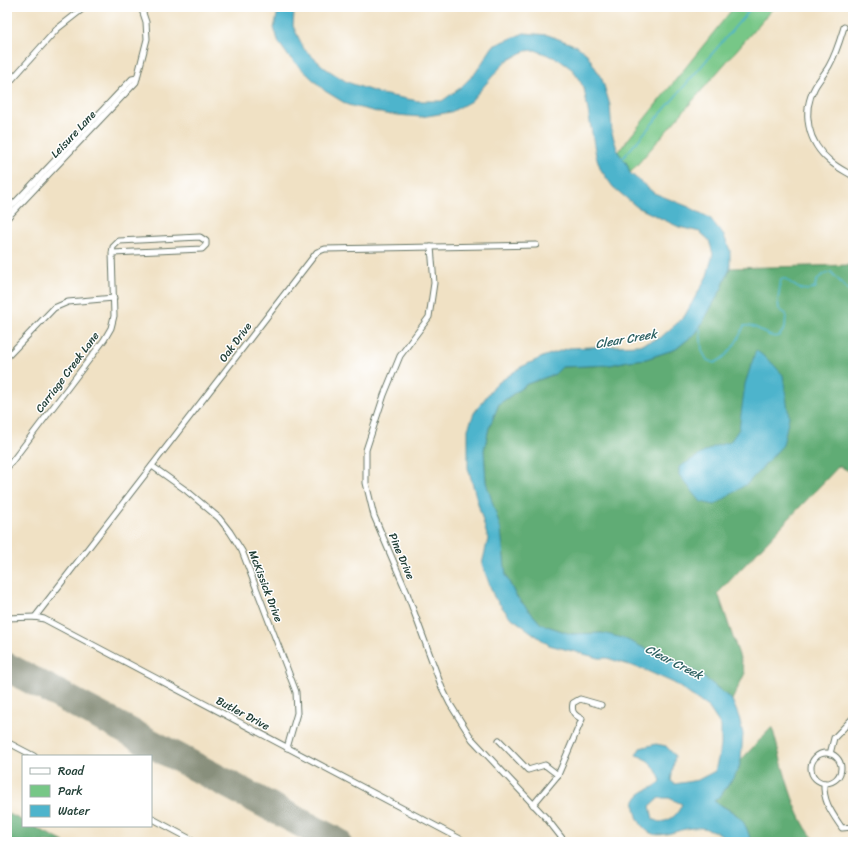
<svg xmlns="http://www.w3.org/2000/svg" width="860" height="849" font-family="Sriracha,sans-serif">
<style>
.green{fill:#77c787;stroke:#4b825e}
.forest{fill:#61ac74;stroke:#407454}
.water{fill:#4eb4cc;stroke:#367880;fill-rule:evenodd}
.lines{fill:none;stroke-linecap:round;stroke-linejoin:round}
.stream{stroke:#4eb4cc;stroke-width:1.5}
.runway{stroke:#888f7c;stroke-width:29}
.minor-casing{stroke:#687666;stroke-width:7}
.minor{stroke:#fff;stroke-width:5}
.labels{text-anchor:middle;stroke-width:3;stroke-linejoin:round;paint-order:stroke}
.street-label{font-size:11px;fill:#1f3d34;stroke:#fff}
.water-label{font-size:12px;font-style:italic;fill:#2d6162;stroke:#fff}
</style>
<rect width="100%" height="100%" fill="#fff"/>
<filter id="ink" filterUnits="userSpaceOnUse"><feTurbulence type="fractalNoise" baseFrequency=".025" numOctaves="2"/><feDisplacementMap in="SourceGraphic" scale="8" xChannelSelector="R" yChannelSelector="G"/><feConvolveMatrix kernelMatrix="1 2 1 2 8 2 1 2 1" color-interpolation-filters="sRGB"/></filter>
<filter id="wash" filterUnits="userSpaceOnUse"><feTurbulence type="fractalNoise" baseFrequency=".012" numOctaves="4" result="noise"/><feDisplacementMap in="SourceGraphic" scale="16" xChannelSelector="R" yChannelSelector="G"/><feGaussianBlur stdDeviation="0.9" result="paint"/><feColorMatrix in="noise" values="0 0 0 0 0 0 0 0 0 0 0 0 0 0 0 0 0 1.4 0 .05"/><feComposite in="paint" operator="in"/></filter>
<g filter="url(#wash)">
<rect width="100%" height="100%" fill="#f0e1c4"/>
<polygon class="green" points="734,7 774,7 630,173 627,164 618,152"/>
<g class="forest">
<polygon points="850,265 853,341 853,473 839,466 718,593 745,673 732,700 709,681 683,664 602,633 571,634 541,624 516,596 506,576 502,546 486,482 484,450 489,428 499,404 527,384 555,374 562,367 610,365 628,361 646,359 676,349 697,332 721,290 730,268"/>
<path d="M772,727C781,757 794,824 818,842H751C744,815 736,814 714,801L721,795L738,771L741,760Z"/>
<polygon points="7,813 23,821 23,826 33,826 64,842 7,842"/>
</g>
<g class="water">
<path d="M279,7H296L294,12L293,26L304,49L325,68L347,82L381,94L418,101H442L460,88L476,72L493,46L524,33L548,35L577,46L587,54L602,79L610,105L612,133L618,152L627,164L630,173L654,193L689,207L710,218L724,236L730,250V268L721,290L697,332L676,349L646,359L628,361L610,365L562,367L555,374L527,384L499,404L489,428L484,450L486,482L501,530L506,576L516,596L541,624L571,634L602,633L623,638L661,656L683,664L709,681L732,700L739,717L743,734L741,760L738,771L721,795L714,801C736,815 744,814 751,842H728C726,837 721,834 716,832C708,829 701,827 692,828C671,830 652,847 638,819C636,814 634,806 635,801C640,789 654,790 661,781C656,768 650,759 636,755L640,748L656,744L666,746L675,756L671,781L675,784L698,780L715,771L721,746V726L709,708L674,683L645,670L607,658H599L549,645L509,616L494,597L482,564L488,539L468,468V429L474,413L495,385L521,367L545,356L569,348L639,345L660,338L684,317L707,276L713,254L709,240L700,232L679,227L637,207L613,187L601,170L596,156L584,88L573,70L558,59L535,50L525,51L505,62L471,101L451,112L421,117L385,114L348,105L325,91L289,57L279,43L274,28ZM659,798H669L682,804C678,814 671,821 660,822L653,819L650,806Z"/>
<polygon points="756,350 773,364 783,375 789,417 783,445 748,483 715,505 701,502 679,475 679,467 715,446 730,442 739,429 745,384"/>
</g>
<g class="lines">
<g class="stream">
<polyline points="622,159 752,7"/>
<path d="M700,328L702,351L707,360L714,363C729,357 738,341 744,326C761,324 766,340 779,336L785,328L786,314L779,309L778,300L781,279H786C795,287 803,293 816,288L815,285C818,277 823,274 831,272L848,290"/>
</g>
<polyline class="runway" points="7,667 337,842"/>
</g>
</g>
<g filter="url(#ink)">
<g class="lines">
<g class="minor-casing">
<g id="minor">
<path d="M844,27C840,40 836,54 829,66C825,73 819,80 815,87C801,112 808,143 830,161C836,167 845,171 853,176"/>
<polyline points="7,85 57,29 85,7"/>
<polyline points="7,211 132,79 137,78"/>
<polyline points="7,218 136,82 147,39 146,22 141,7"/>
<polyline points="431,247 434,283 429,317 400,356 384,395 366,450 366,483 374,516 407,593 442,688 450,704 472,739 547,819 565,842"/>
<polyline points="7,357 54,308 68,302 114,298"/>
<polyline points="152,466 187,491 219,518 230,532 242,551 296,692 297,713 287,748"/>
<polyline points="7,468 104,340 111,328 114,316 112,253 113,247 119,241 200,237 206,241 206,245 202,249 112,253"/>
<polyline points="35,617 317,252 325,249 536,245"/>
<polyline points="7,618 35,617 44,619 466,842"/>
<polyline points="499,740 528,770 545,765 558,775"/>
<polyline points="7,742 34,756"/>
<circle cx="826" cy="768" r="15"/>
<polyline points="830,754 834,738 853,718"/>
<path d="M824,783C823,802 832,813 842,828L853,827"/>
<path d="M533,805L558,775L582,719C574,715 571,712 573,703L580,699L601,705"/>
<polyline points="151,818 196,842"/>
</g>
</g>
<use href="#minor" class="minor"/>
</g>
</g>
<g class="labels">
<g class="street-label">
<text transform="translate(73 134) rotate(-47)" y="4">Leisure Lane</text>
<text transform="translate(235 342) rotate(-53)" y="4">Oak Drive</text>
<text transform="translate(67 372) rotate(-53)" y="4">Carriage Creek Lane</text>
<text transform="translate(402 556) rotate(67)" y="4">Pine Drive</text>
<text transform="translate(266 586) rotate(69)" y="4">McKissick Drive</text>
<text transform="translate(243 713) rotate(28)" y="4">Butler Drive</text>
</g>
<g class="water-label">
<text transform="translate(626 339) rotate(-10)" y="4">Clear Creek</text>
<text transform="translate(674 662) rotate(27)" y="4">Clear Creek</text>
</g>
</g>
<rect width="860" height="849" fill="none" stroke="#fff" stroke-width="24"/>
<rect x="22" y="755" width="130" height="72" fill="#ffffff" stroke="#a5b1ae"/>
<rect x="30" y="768" width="20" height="6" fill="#ffffff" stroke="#a5b1ae"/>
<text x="58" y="775" font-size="12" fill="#1f3d34">Road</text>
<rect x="30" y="785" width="20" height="12" fill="#77c787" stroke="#a5b1ae"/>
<text x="58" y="795" font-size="12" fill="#1f3d34">Park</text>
<rect x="30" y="805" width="20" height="12" fill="#4eb4cc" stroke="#a5b1ae"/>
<text x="58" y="815" font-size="12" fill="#1f3d34">Water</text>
</svg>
